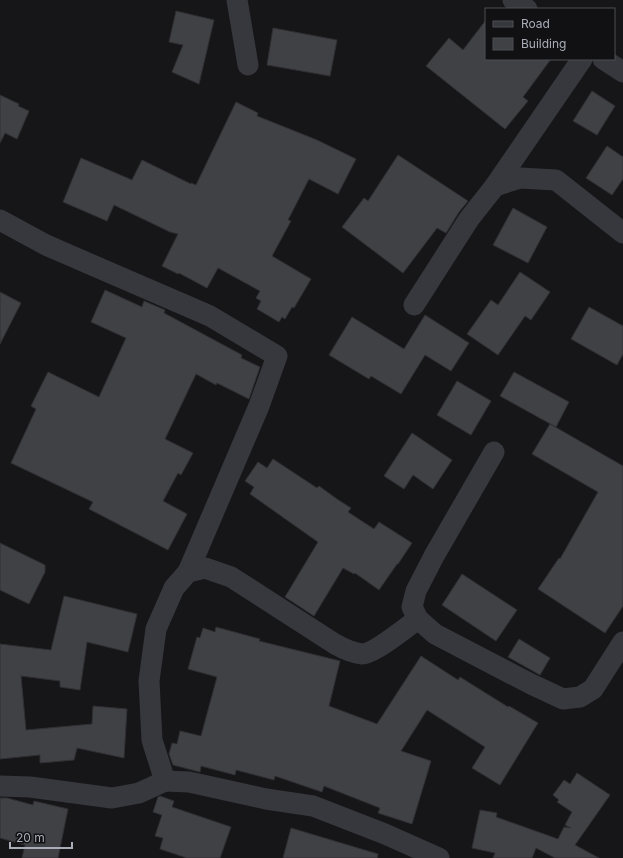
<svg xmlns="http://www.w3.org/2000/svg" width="623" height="858" font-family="Inter,sans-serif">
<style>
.building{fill:#404145;stroke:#303034}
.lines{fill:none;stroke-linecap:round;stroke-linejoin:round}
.minor{stroke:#37383d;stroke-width:21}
</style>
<rect width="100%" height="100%" fill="#161618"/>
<g class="building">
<polygon points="176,11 214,20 199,84 172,72 183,45 169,42"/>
<polygon points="486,20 486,59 551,59 523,97 528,101 505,129 426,66 449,38 463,50"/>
<polygon points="273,28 337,40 330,76 267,65"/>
<polygon points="592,91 615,106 597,135 573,121"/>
<polygon points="0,95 19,104 18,106 29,111 17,139 5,133 0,143"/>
<polygon points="236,102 258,113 257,116 317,140 356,159 338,194 309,179 288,220 291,221 272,256 311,279 294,308 292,307 285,319 282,317 279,322 257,309 261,301 256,298 260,291 218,268 207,288 179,273 178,274 162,266 178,234 170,232 114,205 107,221 63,202 81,158 132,180 142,160 191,184 191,183 196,185"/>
<polygon points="607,146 623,157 623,179 612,195 586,178"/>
<polygon points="398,155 468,201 459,212 446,233 437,228 403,273 342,227 364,198 368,201"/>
<polygon points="513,208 547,227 528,263 493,245"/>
<polygon points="520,272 550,292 531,320 525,316 498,355 467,334 491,300 498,305"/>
<polygon points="105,290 142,307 144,301 165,310 164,313 242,355 241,358 260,367 249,399 217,383 216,385 196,374 165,439 193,453 181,475 178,473 163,501 187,514 168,550 89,509 93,502 11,463 36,409 31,406 48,372 99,397 126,338 91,322"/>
<polygon points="0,292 21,303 0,344"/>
<polygon points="589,307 623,326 623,354 617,365 571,339"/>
<polygon points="425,315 469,343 451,371 425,355 401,394 371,376 369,379 329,355 352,317 404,349"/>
<polygon points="514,372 569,402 556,427 500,396"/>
<polygon points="457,381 491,401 471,435 437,415"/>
<polygon points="550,424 623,466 623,606 605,633 538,589 559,558 560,559 598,492 532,454"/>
<polygon points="412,433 452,460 433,489 413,475 404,489 384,476"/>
<polygon points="273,459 317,488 319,486 337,499 351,508 348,512 374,529 379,522 412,543 398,564 397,564 379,590 355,573 354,574 343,568 314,616 285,597 318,542 250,494 254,487 245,481 258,462 267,468"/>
<polygon points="0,543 45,565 45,572 29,604 0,590"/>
<polygon points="462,574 517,610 496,641 442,605"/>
<polygon points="64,596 137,614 128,652 87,642 80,690 60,687 60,681 21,676 26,730 92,724 93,706 127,709 124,758 77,748 74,760 40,763 40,755 0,759 0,644 51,650"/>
<polygon points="216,627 260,639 259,641 340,661 329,706 377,724 421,656 458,680 460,677 508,707 509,706 538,723 500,785 472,768 485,747 427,710 401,751 431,761 412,824 378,813 380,808 324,786 322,792 275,776 274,780 236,770 235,775 201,766 200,772 173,765 169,754 172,743 177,744 180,731 201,736 217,677 188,669 197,637 200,638 203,628 215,632"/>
<polygon points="519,639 550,658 540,675 508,657"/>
<polygon points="577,773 610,795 575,845 599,858 555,858 536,848 532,858 493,858 495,853 472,848 480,810 497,813 496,817 558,839 564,827 571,828 565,825 572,812 557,802 559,800 553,795 564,780 570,784"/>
<polygon points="160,796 174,801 172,807 231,827 220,858 187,858 160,849 163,838 155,836 162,815 153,812 158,797"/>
<polygon points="0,798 7,798 33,805 34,801 68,809 58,858 22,858 25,845 0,838"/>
<polygon points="291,828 378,854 377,858 283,858"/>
</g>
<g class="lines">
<g class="minor">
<polyline points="237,0 248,65"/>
<polyline points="513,0 527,9"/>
<polyline points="603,59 623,72"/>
<polyline points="495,186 582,59"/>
<polyline points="0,220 46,245 210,316 277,356 259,406 188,572"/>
<polyline points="414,305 469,219 495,186 520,178 556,180 623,233"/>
<polyline points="494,452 434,556 416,591 412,607 418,619 435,634 531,684 563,699 580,697 593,689 623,642"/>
<path d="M165,781L152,740L149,681L156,629L174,588L188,572L205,568L231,577L335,644C344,649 352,653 362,654C374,654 407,627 418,619"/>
<polyline points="0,786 30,787 112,798 139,793 165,781 189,782 266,799 313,806 385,834 439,858"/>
</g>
</g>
<rect x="485" y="8" width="130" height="52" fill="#111113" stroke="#4d4f55"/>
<rect x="493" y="21" width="20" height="6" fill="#37383d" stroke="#4d4f55"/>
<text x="521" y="28" font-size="12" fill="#a8adb8">Road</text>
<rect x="493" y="38" width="20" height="12" fill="#404145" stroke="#4d4f55"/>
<text x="521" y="48" font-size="12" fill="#a8adb8">Building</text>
<path d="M10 842v6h62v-6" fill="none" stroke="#a8adb8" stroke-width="2"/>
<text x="16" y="842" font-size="12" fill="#a8adb8" stroke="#111113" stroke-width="3" paint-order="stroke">20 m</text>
</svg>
